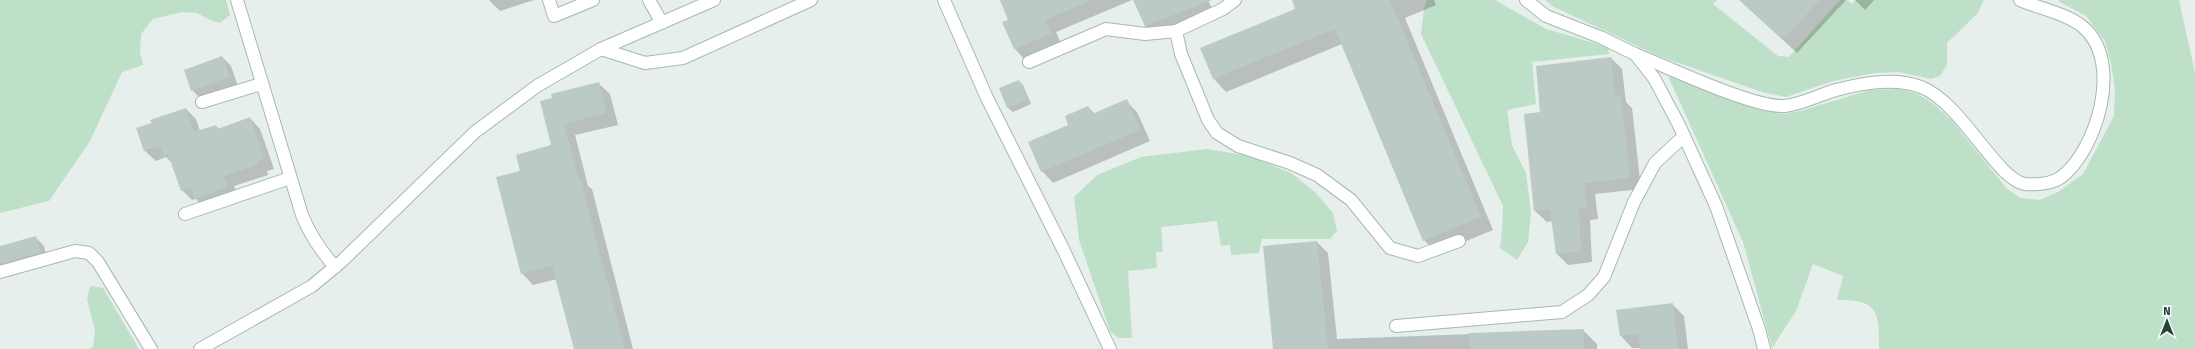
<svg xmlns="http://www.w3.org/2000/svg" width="2195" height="349" font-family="'Fira Sans',sans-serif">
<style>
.green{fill:#bfe0c8}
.shadow{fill:#0003}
.building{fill:#bbcac4}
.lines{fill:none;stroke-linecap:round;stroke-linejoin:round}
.minor-casing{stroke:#a8b8b2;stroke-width:14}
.minor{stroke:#fff;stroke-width:12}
</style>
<rect width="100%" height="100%" fill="#e6efeb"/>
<g class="green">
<polygon points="0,0 226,0 230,15 220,23 210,20 197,13 182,12 153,19 141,34 140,52 143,65 122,72 90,141 49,201 0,213"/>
<polygon points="1427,0 1495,0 1546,29 1608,47 1609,54 1532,62 1536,104 1507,110 1512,145 1526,173 1531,213 1528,242 1517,260 1500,248 1502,231 1503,206 1421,34 1424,8"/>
<polygon points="1545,0 1717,0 1713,4 1778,56 1789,57 1840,0 1847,0 1852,4 1855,0 1984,0 1977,14 1947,43 1947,65 1940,76 1931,79 1899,72 1875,73 1833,81 1786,97 1765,93 1661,57 1554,7"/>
<path d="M2060,0H2179L2195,73V349H1879C1879,312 1879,299 1837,300L1843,276L1813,264L1796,311L1772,348L1743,242L1668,76L1768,111L1784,114L1800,111L1870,90L1899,89L1918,94L1934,104L1952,121L2007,189L2021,198L2040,200L2058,192L2083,174L2114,116L2115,89L2111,63L2105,41L2086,16L2058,1Z"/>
<polygon points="1207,149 1250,156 1291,173 1315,192 1333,213 1337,231 1330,239 1262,239 1259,253 1231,255 1230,245 1221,246 1217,221 1161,227 1163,252 1156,252 1157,268 1128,271 1132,338 1118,338 1110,331 1079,240 1074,197 1097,175 1141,157"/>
<polygon points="90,286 103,288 139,349 90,349 93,347 95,331 87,299"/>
</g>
<g class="shadow">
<polygon points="489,0 534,0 500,11"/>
<polygon points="1001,0 1132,0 1056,32 1062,46 1026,61 1015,49 1004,23 1010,20"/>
<polygon points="1134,0 1208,0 1215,16 1157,38 1145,26"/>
<polygon points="1293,0 1434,0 1436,5 1405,18 1493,230 1437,253 1424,240 1342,44 1226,92 1214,79 1297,10"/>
<polygon points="1747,0 1846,0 1797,53 1744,4"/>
<polygon points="1855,0 1874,0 1865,10"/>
<polygon points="222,57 231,66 238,86 201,99 192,90"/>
<polygon points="1611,58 1622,69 1626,102 1632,108 1641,189 1595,194 1598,219 1590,220 1592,262 1568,265 1557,254 1553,221 1547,222 1535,211 1541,113"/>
<polygon points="1019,81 1023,85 1031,104 1013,112 1008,108 1000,89"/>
<polygon points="598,83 610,94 618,125 575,135 588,186 592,189 633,349 575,349 557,279 533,285 522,273 521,172 553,146 541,102"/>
<polygon points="1126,101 1137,112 1150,141 1053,183 1042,171 1070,125 1088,107 1095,114"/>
<polygon points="186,109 196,119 200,131 216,126 219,129 250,118 260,129 274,169 267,171 268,175 234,186 238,198 206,209 196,199 192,200 182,190 173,164 166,157 156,161 145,151 138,129"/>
<polygon points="35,237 44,246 48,262 0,277 0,247"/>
<polygon points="1317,242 1328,253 1337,339 1583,330 1597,344 1597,349 1274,349"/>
<polygon points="1672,304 1684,316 1688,349 1632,348 1621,336 1618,311"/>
</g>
<g class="building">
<polygon points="1000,0 1092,0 1045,20 1051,34 1014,49 1002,22 1008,20"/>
<polygon points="1133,0 1212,0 1145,26"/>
<polygon points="1292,0 1390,0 1481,217 1423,241 1335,29 1213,79 1200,48 1295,9"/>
<polygon points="1739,0 1820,0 1783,40"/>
<polygon points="222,56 230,77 191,91 184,70"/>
<polygon points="1611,57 1615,97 1621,96 1630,178 1584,183 1587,208 1579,209 1581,251 1556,254 1550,210 1534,211 1524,114 1540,112 1536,66"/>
<polygon points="1019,80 1028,100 1007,108 999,88"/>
<polygon points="599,82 607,113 564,124 578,178 580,177 625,349 574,349 552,266 521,274 496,177 520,171 516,155 551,145 540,101 552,98 551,94"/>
<polygon points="1127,99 1140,130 1041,172 1028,142 1068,125 1065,116 1088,106 1092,114"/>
<polygon points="186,108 194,132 216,125 218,129 250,117 264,158 258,161 259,164 224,176 228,187 195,199 191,187 181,191 168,154 163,156 160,146 144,151 136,128 152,123 150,120"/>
<polygon points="36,236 40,253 0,264 0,246"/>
<polygon points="1317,241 1328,349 1273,349 1263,246"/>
<polygon points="1673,303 1678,349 1640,349 1638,334 1620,336 1616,310"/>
<polygon points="1584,329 1584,349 1470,349 1469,333"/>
</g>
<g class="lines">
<g class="minor-casing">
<g id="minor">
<path d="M237,0L302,215C310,235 321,251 335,267"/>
<polyline points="549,0 554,16 593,0"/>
<polyline points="649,0 662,23"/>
<polyline points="944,0 987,98 1064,251 1110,349"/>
<polyline points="1526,0 1546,16 1600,37 1635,54 1654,78 1679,125 1716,206 1759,329 1764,349"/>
<polyline points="1176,31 1181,54 1208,120 1217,133 1238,146 1290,163 1317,175 1351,200 1390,248 1418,256 1459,241"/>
<polyline points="601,49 645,63 683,58 811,0"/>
<path d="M1635,54C1668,67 1753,108 1785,106C1802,104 1819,95 1836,90C1863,83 1895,77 1921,87C1961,102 1997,180 2025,184C2035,185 2051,184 2060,178C2097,151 2124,61 2083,27C2068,14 2038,8 2020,0"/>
<polyline points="1029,62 1106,29 1145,34 1176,31 1223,9 1235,0"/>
<polyline points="202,102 261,84"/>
<polyline points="185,214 290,178"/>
<polyline points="0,272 75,251 89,253 98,262 151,349"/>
<polyline points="1396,326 1562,312 1588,295 1604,277 1634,202 1655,163 1684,136"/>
<polyline points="200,349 312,286 342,261 475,132 537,86 601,49 714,0"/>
</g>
</g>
<use href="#minor" class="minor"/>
</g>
<g transform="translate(2167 321)" stroke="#f7fbf9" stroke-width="3" paint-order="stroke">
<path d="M0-3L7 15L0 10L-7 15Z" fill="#24423a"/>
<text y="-6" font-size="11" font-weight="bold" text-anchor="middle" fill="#24423a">N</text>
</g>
</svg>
